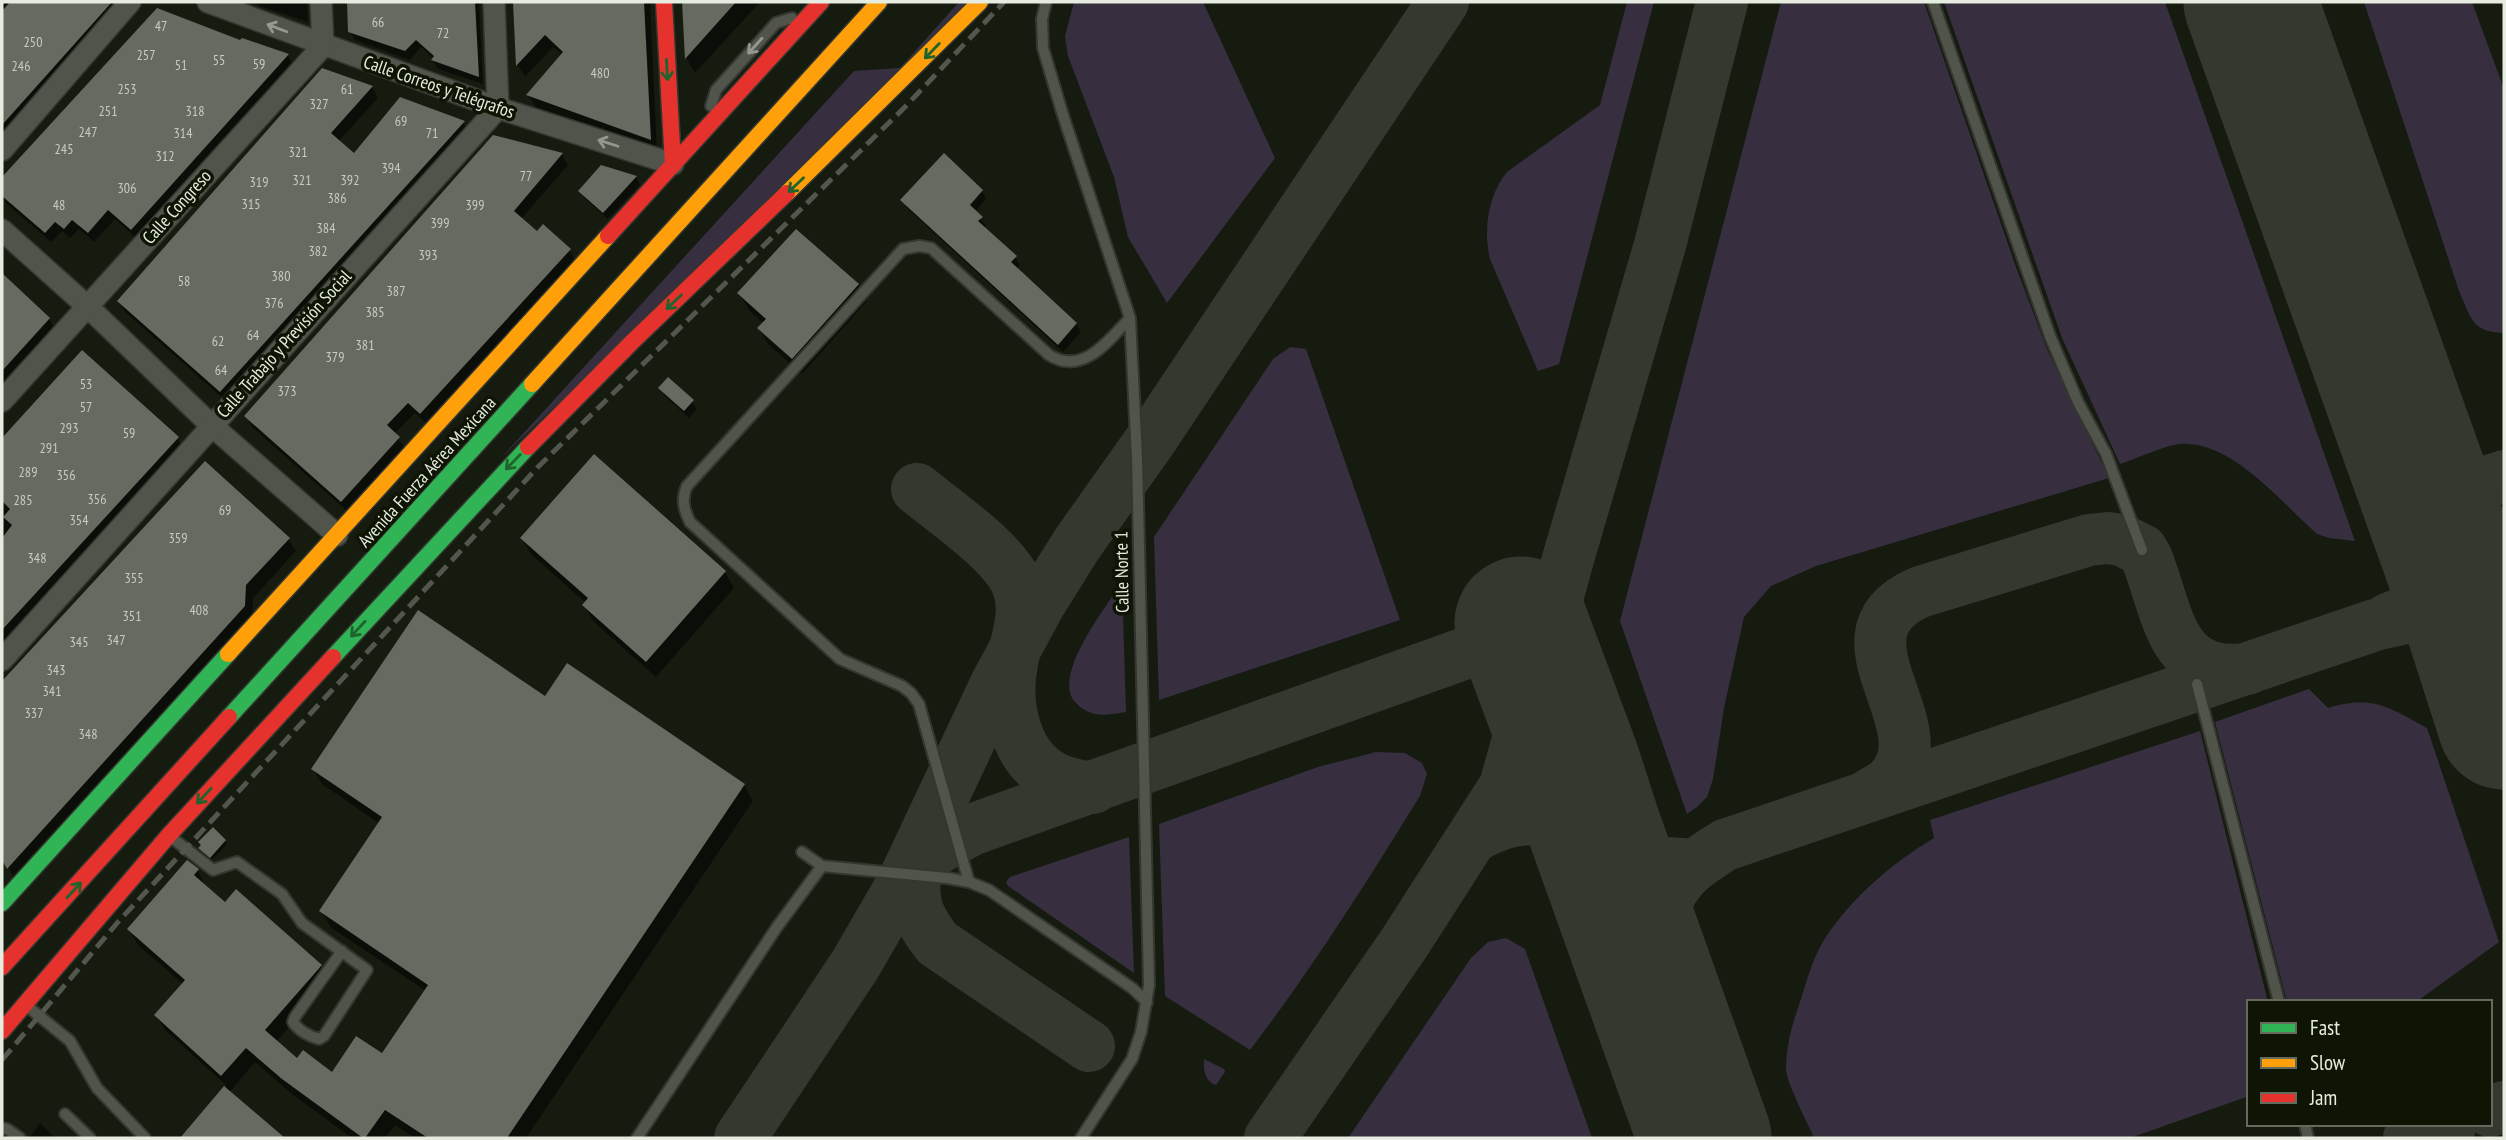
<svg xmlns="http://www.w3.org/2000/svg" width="2506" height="1140" font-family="'PT Sans Narrow',sans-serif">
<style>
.green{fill:#372e40}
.shadow{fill:#0007}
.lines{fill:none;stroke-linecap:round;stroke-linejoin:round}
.taxiway{stroke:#34382e;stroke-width:52}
.runway{stroke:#34382e;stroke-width:133}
.building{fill:#666a60}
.lane-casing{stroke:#333730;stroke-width:14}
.street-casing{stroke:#333730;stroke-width:24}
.fast-casing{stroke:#333730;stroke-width:19}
.slow-casing{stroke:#333730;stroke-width:19}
.jam-casing{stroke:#333730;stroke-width:19}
.lane{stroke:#50544b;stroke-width:10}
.street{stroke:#50544b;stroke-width:21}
.fast{stroke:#30b455;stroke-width:16}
.slow{stroke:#ff9f0a;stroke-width:16}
.jam{stroke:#e5322d;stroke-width:16}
.rail{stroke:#52564d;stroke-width:5;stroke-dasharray:14 7;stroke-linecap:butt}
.oneway{stroke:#94988e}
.oneway2{stroke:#1f642c}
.labels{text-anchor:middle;stroke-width:7;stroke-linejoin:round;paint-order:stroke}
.number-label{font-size:14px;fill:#c6ccc0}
.street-label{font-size:18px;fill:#e6ece0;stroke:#0e1504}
</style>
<rect width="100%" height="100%" fill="#161b10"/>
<g class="green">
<polygon points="959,2 976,2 500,459 854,71 900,68"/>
<polygon points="1074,2 1203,2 1275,158 1167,303 1128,237 1114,177 1068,56 1065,36"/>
<path d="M1627,2H1654L1559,364L1538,371L1490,259C1483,230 1488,195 1507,172L1600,105Z"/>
<polygon points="1781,2 1924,2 2016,267 2047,349 2109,478 1816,566 1771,586 1744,617 1724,708 1713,779 1707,797 1697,807 1687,814 1620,621"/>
<path d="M1944,2H2165L2355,541L2329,538L2317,534C2283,504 2231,440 2181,444C2165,445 2136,459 2120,464L2062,338Z"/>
<path d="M2364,2H2472L2504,89V333C2471,332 2471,317 2459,291Z"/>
<polygon points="1290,347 1306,349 1400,620 1159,700 1154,537 1273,359"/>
<path d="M1122,582L1126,712C1106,715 1092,719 1076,703C1050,677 1107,606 1122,582Z"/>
<path d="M2309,689L2328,708C2373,695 2388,707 2427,728L2499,942L2416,1002H2287L2215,722Z"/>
<path d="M2200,731L2268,1002H2249V1096L2130,1138H1814C1808,1123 1786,1083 1786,1068C1786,1047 1792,1025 1799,1005C1806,984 1812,959 1824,940C1852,897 1891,864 1934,838L1930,820Z"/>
<path d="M1376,752L1405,753L1422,763L1427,774L1420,796C1366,883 1312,969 1250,1050L1165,996L1159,824L1318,767Z"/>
<polygon points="1129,837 1134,973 1008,886 1006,882 1010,877"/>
<polygon points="1506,938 1525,949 1592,1138 1348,1138 1471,958 1488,942"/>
<path d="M1204,1059L1224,1069L1225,1072L1216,1085C1205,1082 1203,1069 1204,1059Z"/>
</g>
<g class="shadow">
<polygon points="2,2 123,2 2,143"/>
<polygon points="248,2 307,2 308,22"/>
<polygon points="348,2 479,2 483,84 438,69 433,61 434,59 421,47 410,60 355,40 350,31"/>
<polygon points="515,2 650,2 657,152 536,108 528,95 563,55 553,47 525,77 518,65"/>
<polygon points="682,2 760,2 695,73 686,58"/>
<polygon points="157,10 241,42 243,40 288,56 294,66 138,240 115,219 94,242 79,229 70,238 62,231 51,242 6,203 2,195 2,180"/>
<polygon points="323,70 372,87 378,98 338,142 354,156 463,122 470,133 227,402 125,312 119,301"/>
<polygon points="493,137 562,155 568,165 521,219 537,233 569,250 575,260 427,424 415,413 394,434 405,448 347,511 252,427 246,416"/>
<polygon points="636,177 640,185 608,219 584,198 580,191"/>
<polygon points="982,191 986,199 975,212 986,226 983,228 1015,257 1020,265 1016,270 1076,324 1081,332 1063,352 907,208 902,200"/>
<polygon points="8,281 49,319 54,328 2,386 2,287"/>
<polygon points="858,285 867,301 802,374 768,344 759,329 764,324 749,310 739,294"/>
<polygon points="82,352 177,438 182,447 2,644 2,441"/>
<polygon points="660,388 692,402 697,409 689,418 665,396"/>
<polygon points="205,464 288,539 296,551 253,598 252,619 15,880 2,855 2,685"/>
<polygon points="522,539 725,572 734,588 656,677 593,621 584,605 586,603 532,555"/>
<polygon points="545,698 744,785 753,801 526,1138 415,1138 395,1125 385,1138 352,1138 293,1095 255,1062 229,1093 282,1138 183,1138 227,1086 165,1030 156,1015 183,984 138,945 129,929 188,862 198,871 206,887 225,904 321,966 330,981 276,1042 298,1061 333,1074 383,1056 426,991 330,927 322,911 380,824 322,784 313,769"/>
<polygon points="225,841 227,844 212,860 200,848"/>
<polygon points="40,1123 55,1138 29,1138"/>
</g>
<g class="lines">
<g class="taxiway">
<path d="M2405,432C2430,462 2462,495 2504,476"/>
<path d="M917,489C945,512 1004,552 1017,584C1028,610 1017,637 1012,663C1004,703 1014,760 1057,779C1068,784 1081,786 1093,788"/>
<path d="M2388,619C2400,614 2416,609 2425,597C2457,553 2419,477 2404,431"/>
<path d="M1554,650C1552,701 1569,752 1587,800C1593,814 1598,831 1610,841C1635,862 1666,865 1696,864"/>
<polyline points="2501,713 2481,617 2486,580 2504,533"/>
<path d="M1867,796C1875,791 1884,787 1890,781C1945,726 1821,635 1920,592L2089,540L2108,538L2122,540L2142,550L2147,559C2169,615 2170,678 2247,669"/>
<path d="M1475,836C1514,813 1558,811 1589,847C1600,860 1607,875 1616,889"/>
<path d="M910,875L933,851L971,830L1477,649C1512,633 1538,611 1558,578"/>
<path d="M915,875C912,906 919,919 937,943L1089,1046"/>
<path d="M1662,1019C1652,972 1649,912 1685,874C1697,862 1711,854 1725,845L2375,625L2454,607L2504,604"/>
<polyline points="2490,1111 2504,1107"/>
<polyline points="740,1138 855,965 902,884 996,684 1040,603 1077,544 1150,441 1443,2"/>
<polyline points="1270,1138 1405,942 1505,786 1570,552 1660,245 1722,2"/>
<polyline points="2409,1138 2451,1124"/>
</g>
<g class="runway">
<polyline points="2250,2 2466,605 2504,723"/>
<polyline points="1521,623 1574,765 1595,830 1705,1138"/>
</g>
</g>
<g class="building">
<polygon points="10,2 112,2 2,125 2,11"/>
<polygon points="347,2 475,2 479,77 431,60 434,56 416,40 405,51 348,32"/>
<polygon points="513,2 644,2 651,140 526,95 563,52 545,35 516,66"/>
<polygon points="682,2 736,2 685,59"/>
<polygon points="157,8 240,40 242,38 289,54 131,230 108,210 88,233 72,220 64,229 55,222 45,233 2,196 2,177"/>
<polygon points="322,68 373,86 331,133 354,153 400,97 465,121 220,392 117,301"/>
<polygon points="493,135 563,153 514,211 537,231 543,224 571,249 420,414 408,403 387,425 400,437 341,502 244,416"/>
<polygon points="944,153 983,190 970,205 983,217 978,221 1017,256 1011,262 1077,323 1058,345 900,200"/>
<polygon points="601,165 637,176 603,213 578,191"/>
<polygon points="796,229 859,284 792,359 757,328 766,319 737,293"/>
<polygon points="2,273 50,318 2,371"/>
<polygon points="82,350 179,437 2,630 2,538 12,525 3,517 10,509 2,501 2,438"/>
<polygon points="668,377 694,400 684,411 658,388"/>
<polygon points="594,454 726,571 646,662 582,605 588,598 520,538"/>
<polygon points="205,461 290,538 246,585 245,606 7,869 2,860 2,681"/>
<polygon points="418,610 545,696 567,663 745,784 507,1138 428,1138 385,1110 365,1138 363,1138 282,1079 246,1048 221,1076 154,1015 185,980 127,929 187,860 199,869 194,875 225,902 236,889 322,965 265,1030 297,1058 303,1050 332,1072 356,1036 382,1053 428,985 319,911 382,817 311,769"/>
<polygon points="213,827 226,840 210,858 198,848 201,845 198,842"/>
<polygon points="224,1086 285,1138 180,1138"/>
</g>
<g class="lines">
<g class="lane-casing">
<g id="lane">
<polyline points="1046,2 1042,19 1043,48 1062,112 1130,318 1137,458 1149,985 1141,1032 1132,1059 1081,1138"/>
<polyline points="1933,2 2050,336 2078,402 2106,454 2142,550"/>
<polyline points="711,106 716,90 776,23 792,18"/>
<polyline points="2197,684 2279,1002"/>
<path d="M171,837L213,870L237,862L282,894L302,923L367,970L324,1036L319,1039C310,1037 298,1030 293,1022L295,1017L342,951"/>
<polyline points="802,852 822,866 947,878 969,882 989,890 1132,988 1147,1002"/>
<path d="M969,882L919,704L911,693L902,686L840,659L690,522C684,510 681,499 687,486L903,249L919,246L931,248L1049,355C1083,376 1108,341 1130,318"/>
<polyline points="27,1006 70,1041 97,1088 145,1138"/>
<polyline points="65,1114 90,1138"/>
<polyline points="2305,1124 2308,1138"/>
<polyline points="2,1128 7,1129 20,1138"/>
<polyline points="637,1138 777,927 822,866"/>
</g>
</g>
<g class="street-casing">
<g id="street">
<polyline points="208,2 498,108 673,164"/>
<polyline points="2,150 130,2"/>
<polyline points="2,230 88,307 211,425 337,535"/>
<polyline points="2,401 323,46 321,2"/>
<polyline points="2,660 498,108 494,2"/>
</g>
</g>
<g class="fast-casing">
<g id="fast">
<polyline points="333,657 528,447"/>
<polyline points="229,717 532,384"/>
<polyline points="2,903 228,654"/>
</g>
</g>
<g class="slow-casing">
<g id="slow">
<polyline points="787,193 980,2"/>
<polyline points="532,384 879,2"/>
<polyline points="228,654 608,236"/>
</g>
</g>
<g class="jam-casing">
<g id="jam">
<polyline points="664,2 673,164"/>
<polyline points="608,236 821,2"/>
<polyline points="528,447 632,342 787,193"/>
<polyline points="2,967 229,717"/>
<polyline points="2,1031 169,835 333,657"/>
</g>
</g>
<use href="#lane" class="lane"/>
<use href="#street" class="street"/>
<use href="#fast" class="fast"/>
<use href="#slow" class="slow"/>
<use href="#jam" class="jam"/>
<polyline class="rail" points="2,1060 118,922 538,467 905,107 1004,2"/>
</g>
<defs><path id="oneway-shaft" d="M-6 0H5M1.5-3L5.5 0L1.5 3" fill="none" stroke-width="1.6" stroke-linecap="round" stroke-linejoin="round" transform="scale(1.75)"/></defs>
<g class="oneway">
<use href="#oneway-shaft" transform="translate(277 28) rotate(-159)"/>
<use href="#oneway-shaft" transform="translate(755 46) rotate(132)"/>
<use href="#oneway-shaft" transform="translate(608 143) rotate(-162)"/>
</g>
<g class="oneway2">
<use href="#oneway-shaft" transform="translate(932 51) rotate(134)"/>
<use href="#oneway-shaft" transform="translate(667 70) rotate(87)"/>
<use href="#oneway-shaft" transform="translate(796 185) rotate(136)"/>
<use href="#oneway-shaft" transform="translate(674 302) rotate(136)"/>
<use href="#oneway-shaft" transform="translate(513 462) rotate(134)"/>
<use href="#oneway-shaft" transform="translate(358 629) rotate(133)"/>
<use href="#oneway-shaft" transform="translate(204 796) rotate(133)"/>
<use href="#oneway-shaft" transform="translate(74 890) rotate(-48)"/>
</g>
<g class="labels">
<g class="number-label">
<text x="378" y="27">66</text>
<text x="161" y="31">47</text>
<text x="443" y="38">72</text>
<text x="33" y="47">250</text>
<text x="146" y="60">257</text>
<text x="219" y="65">55</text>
<text x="259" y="69">59</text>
<text x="181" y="70">51</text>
<text x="21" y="71">246</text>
<text x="600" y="78">480</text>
<text x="127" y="94">253</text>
<text x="347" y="94">61</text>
<text x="319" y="109">327</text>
<text x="108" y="116">251</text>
<text x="195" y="116">318</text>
<text x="401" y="126">69</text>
<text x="88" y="137">247</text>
<text x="183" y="138">314</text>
<text x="432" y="138">71</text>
<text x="64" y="154">245</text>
<text x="298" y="157">321</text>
<text x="165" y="161">312</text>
<text x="391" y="173">394</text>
<text x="526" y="181">77</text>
<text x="302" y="185">321</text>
<text x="350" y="185">392</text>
<text x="259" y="187">319</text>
<text x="127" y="193">306</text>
<text x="337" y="203">386</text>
<text x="251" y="209">315</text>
<text x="59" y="210">48</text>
<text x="475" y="210">399</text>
<text x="440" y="228">399</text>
<text x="326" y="233">384</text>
<text x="318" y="256">382</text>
<text x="428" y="260">393</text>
<text x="281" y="281">380</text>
<text x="184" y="286">58</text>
<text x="396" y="296">387</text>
<text x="274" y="308">376</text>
<text x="375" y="317">385</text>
<text x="253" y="340">64</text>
<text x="218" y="346">62</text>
<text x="365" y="350">381</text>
<text x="335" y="362">379</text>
<text x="221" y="375">64</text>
<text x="86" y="389">53</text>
<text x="287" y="396">373</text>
<text x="86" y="412">57</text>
<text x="69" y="433">293</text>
<text x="129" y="438">59</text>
<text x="49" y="453">291</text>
<text x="28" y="477">289</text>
<text x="66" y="480">356</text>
<text x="97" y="504">356</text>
<text x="23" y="505">285</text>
<text x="225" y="515">69</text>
<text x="79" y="525">354</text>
<text x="178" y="543">359</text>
<text x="37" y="563">348</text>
<text x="134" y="583">355</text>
<text x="199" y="615">408</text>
<text x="132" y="621">351</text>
<text x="116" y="645">347</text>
<text x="79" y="647">345</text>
<text x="56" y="675">343</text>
<text x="52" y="696">341</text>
<text x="34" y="718">337</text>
<text x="88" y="739">348</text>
</g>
<g class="street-label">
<text transform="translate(439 87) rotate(19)" y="6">Calle Correos y Telégrafos</text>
<text transform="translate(177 207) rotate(-48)" y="6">Calle Congreso</text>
<text transform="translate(284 344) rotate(-48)" y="6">Calle Trabajo y Previsión Social</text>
<text transform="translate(427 472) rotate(-48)" y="6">Avenida Fuerza Aérea Mexicana</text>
<text transform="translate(1122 572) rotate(-91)" y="6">Calle Norte 1</text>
</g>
</g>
<rect width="2506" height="1140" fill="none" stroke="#e6ece0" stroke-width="7"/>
<rect x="2247" y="1000" width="245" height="126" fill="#0e1504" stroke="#646b5c" stroke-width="2"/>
<rect x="2261" y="1023" width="35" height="10" fill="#30b455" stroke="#646b5c" stroke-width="2"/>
<text x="2310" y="1035" font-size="21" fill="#e6ece0">Fast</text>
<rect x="2261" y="1058" width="35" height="10" fill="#ff9f0a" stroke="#646b5c" stroke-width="2"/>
<text x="2310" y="1070" font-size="21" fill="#e6ece0">Slow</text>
<rect x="2261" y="1093" width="35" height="10" fill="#e5322d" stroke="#646b5c" stroke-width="2"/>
<text x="2310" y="1105" font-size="21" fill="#e6ece0">Jam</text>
</svg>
